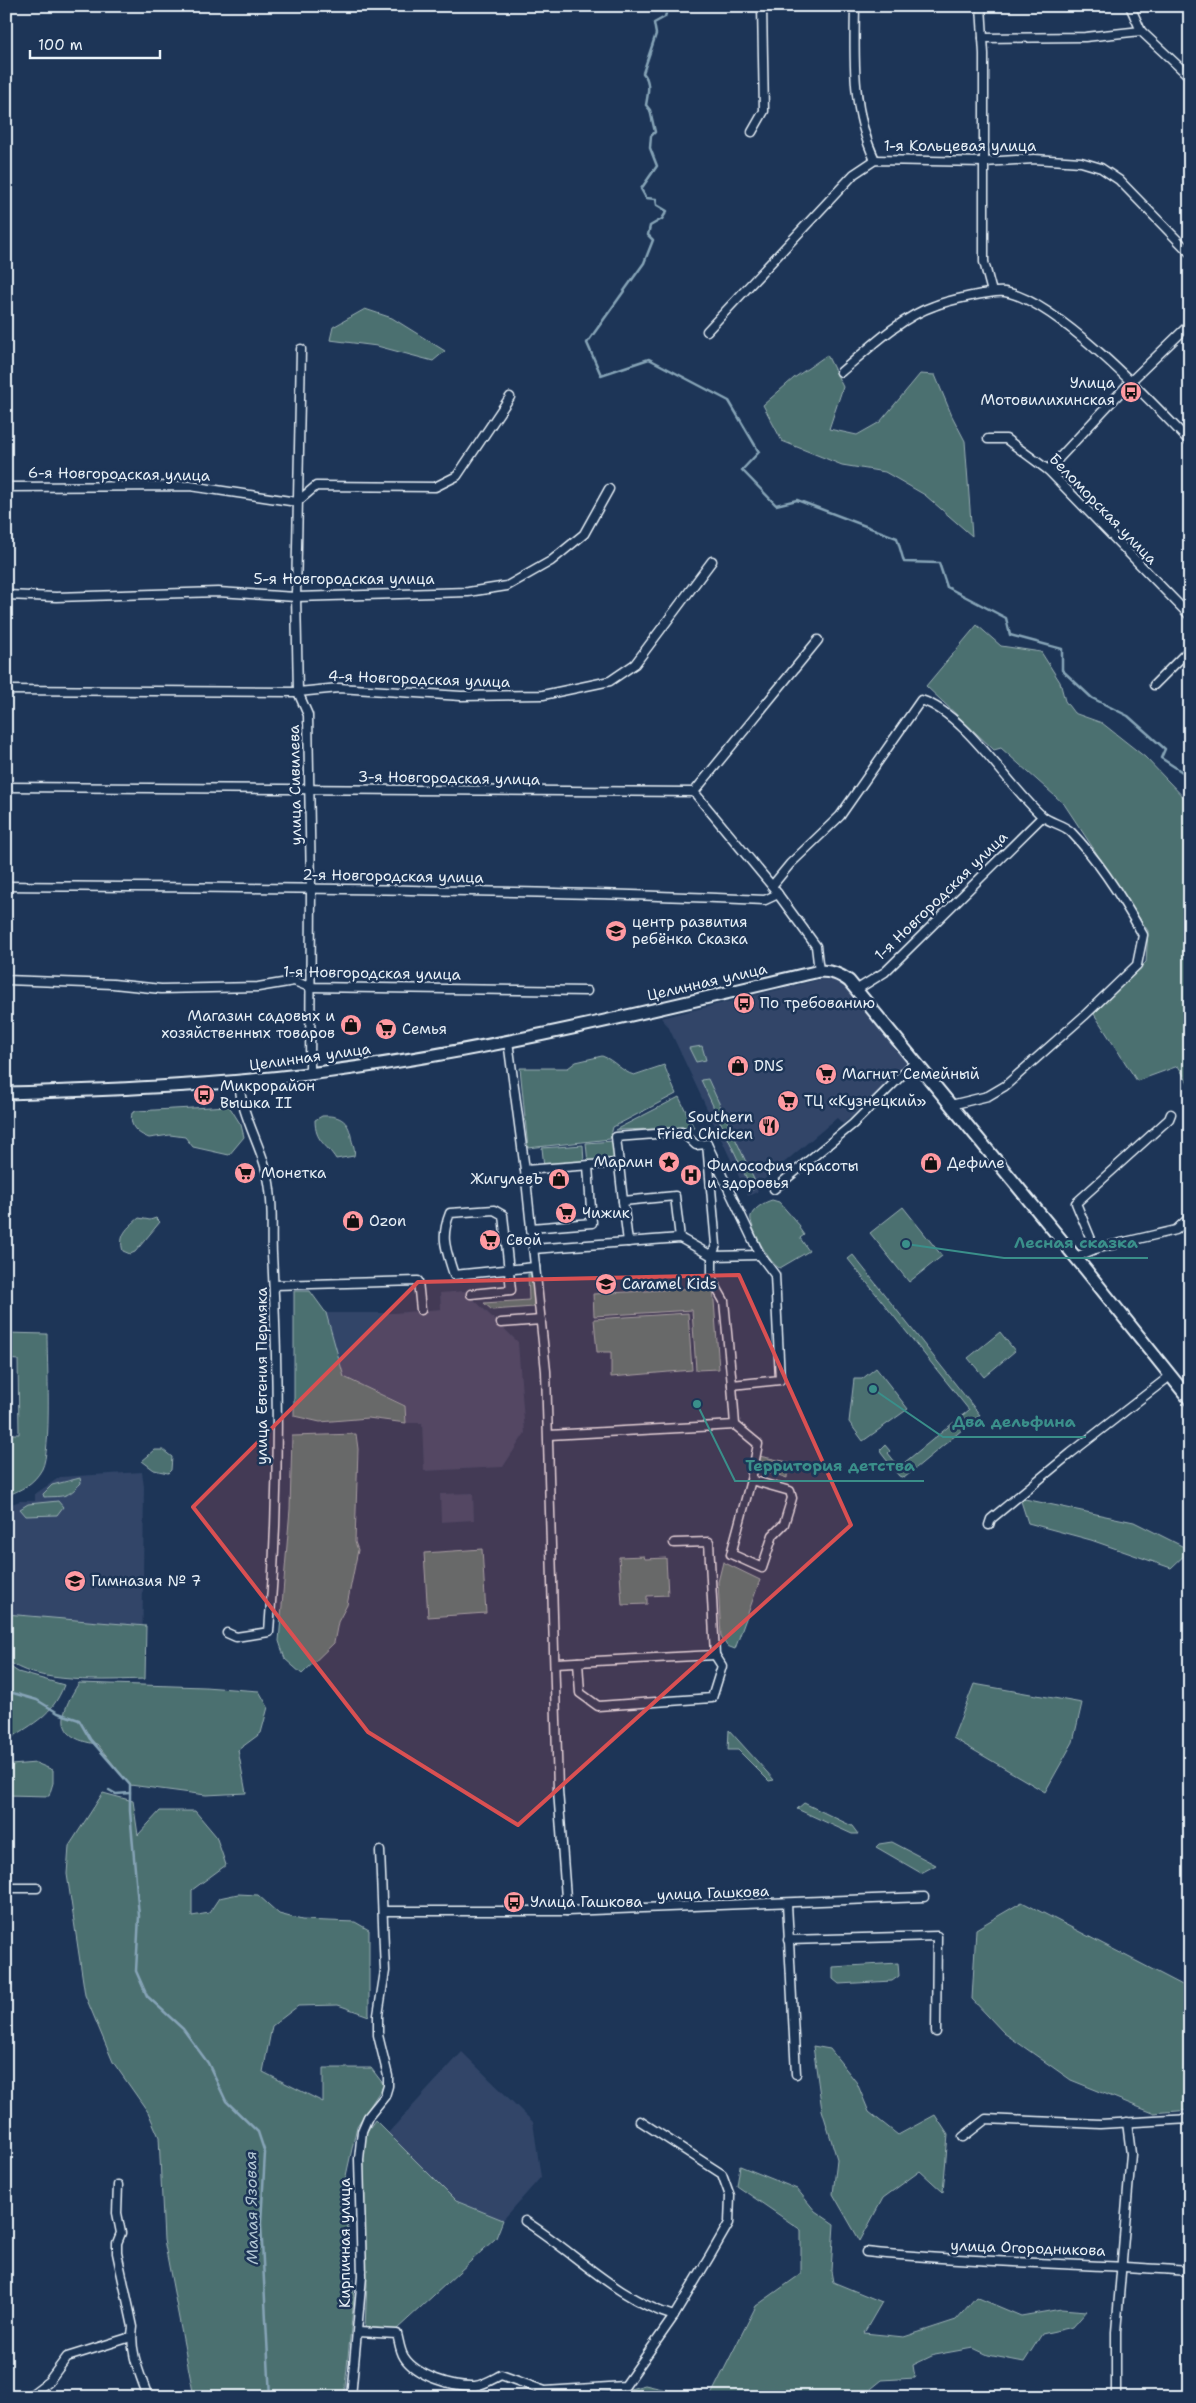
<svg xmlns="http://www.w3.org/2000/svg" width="1196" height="2403" font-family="'Shantell Sans',sans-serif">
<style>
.built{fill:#304568}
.green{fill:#4c6f70;stroke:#9ab0b4}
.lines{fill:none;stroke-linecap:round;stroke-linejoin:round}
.stream{stroke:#86a4b7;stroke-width:2.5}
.minor-casing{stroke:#e8f1f8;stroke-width:11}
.secondary-casing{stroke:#e8f1f8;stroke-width:15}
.minor{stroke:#1d3557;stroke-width:8}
.secondary{stroke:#1d3557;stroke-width:11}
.marked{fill:#da5052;fill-opacity:0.2;stroke:#da5052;stroke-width:4;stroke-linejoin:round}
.labels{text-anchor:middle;stroke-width:5;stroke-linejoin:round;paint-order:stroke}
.street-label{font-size:15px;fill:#e8f1f8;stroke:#1d3557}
.poi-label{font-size:15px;fill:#e8f1f8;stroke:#1d3557;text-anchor:start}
.water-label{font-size:16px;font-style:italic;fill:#afc4d2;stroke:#1d3557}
.leader{fill:none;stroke:#3a8f8a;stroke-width:2}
.callout-dot{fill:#3a8f8a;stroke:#1d3557;stroke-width:2}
.callout-label{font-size:16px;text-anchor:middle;font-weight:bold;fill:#3a8f8a;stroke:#1d3557;stroke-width:5;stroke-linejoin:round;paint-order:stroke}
</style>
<rect width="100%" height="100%" fill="#1d3557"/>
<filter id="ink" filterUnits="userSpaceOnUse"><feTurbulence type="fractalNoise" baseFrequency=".02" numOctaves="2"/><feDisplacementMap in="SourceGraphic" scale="10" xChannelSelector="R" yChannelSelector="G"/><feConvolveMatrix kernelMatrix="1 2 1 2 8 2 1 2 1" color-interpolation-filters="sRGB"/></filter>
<g filter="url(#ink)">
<g class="built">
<polygon points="822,979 834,981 848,988 909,1063 843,1124 837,1118 760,1183 757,1192 748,1196 668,1026 661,1018"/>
<polygon points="465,1291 518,1342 525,1433 503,1467 424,1471 422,1423 406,1423 405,1405 344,1377 326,1313 394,1313 441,1309 440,1293"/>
<polygon points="142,1472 144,1487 142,1678 30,1673 23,1670 6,1655 6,1506 20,1501 35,1501 35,1494 60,1477"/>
<polygon points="473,1493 474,1520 441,1522 440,1494"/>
<polygon points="462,2052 533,2122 541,2177 503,2220 456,2201 388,2133"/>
</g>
<g class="green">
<polygon points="365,309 392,318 445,351 433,361 377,346 330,340 333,327"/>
<polygon points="827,355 843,387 829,429 857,435 880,422 920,374 935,375 952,416 965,441 972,536 925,495 885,472 842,465 782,441 763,405 794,378"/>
<polygon points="977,625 1001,646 1041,652 1060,682 1065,701 1074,713 1102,723 1145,757 1190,804 1190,1086 1178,1066 1137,1081 1094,1014 1146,962 1148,931 1064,804 1001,748 994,750 926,686"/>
<polygon points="702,1046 706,1060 696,1062 689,1048"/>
<path d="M602,1056C614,1060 622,1072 634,1075L664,1065L676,1094L613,1127L610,1139L528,1148L520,1068H568L576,1062Z"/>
<polygon points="708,1079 757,1186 752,1190 701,1080"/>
<polygon points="679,1097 694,1128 615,1130"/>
<path d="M229,1106L241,1125L244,1137L229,1155L193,1147L185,1137L170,1135L149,1138C137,1133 129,1127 132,1113L136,1111Z"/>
<path d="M322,1116C339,1115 348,1120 351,1136C352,1144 356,1148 354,1156L336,1159C326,1143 315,1142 315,1120Z"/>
<polygon points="614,1141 616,1162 588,1164 586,1143"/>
<polygon points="583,1145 584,1164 544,1167 542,1148"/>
<path d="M772,1200L779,1202L800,1226L799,1228L804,1235L800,1238L809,1251L780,1268C771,1267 748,1224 751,1216C754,1208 765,1202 772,1200Z"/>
<polygon points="903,1207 942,1256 909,1282 870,1233"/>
<path d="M139,1218L150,1220L156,1218L160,1222L135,1252L130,1254L123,1251C118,1235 127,1228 139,1218Z"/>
<polygon points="853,1255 980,1415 904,1478 899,1476 881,1453 880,1450 885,1445 890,1451 888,1453 899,1467 969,1410 848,1259"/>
<polygon points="528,1274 532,1274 534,1278 534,1307 492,1310 484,1303 529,1300"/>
<polygon points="713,1287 719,1369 696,1370 692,1310 594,1316 593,1294"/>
<polygon points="294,1291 310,1291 326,1313 344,1377 405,1406 406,1423 368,1418 320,1422 294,1416"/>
<polygon points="688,1313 692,1370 611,1377 611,1352 597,1352 594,1319"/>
<polygon points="1000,1332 1015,1351 984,1377 968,1358"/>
<path d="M6,1333L47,1334C47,1361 52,1449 42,1469C34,1484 21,1490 6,1496V1434H19L18,1360L6,1359Z"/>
<polygon points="876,1368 908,1409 863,1441 849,1422 854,1379 862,1379"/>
<polygon points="356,1434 358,1449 355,1542 358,1550 347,1605 338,1622 334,1643 302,1674 285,1659 279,1641 290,1509 292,1436"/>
<polygon points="155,1450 163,1450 172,1457 171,1470 168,1473 154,1470 142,1461"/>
<polygon points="759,1456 788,1462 787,1478 758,1468"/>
<path d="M80,1478L81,1483C67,1498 65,1496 44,1497L43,1494L52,1485Z"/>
<polygon points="1020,1498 1134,1522 1190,1550 1171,1568 1091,1540 1028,1523"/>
<polygon points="58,1501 63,1507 57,1515 26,1516 20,1509 28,1504"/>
<polygon points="482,1549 486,1613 428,1617 424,1553"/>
<polygon points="644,1556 645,1559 666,1558 668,1595 647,1596 647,1604 622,1605 619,1557"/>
<polygon points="723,1562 760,1580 735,1649 727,1646 721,1637 718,1582"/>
<path d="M6,1614L146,1626L145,1679C109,1680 33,1685 6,1659Z"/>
<path d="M6,1664L18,1672L64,1685C53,1715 34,1723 8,1740L6,1746Z"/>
<path d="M79,1683L205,1687L259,1691L268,1707L261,1733L238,1750L246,1793L206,1795L130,1785L97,1744C52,1738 60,1712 79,1683Z"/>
<polygon points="974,1684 1082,1703 1073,1742 1045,1792 953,1738"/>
<polygon points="729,1730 774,1780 769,1781 738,1750 728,1750"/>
<polygon points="6,1757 11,1765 36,1763 53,1770 53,1783 49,1796 6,1795"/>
<polygon points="103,1793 133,1801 138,1835 160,1811 195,1811 216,1836 226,1865 192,1890 192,1916 209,1913 219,1898 238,1894 258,1895 279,1914 302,1920 355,1922 369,1930 369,2016 338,2005 298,2006 272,2026 263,2072 323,2102 323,2068 371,2068 384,2085 357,2126 344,2185 354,2298 344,2397 194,2397 164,2240 159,2137 148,2112 113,2062 85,1995 67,1874 69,1846"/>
<polygon points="804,1803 852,1826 858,1834 852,1834 797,1809"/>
<polygon points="892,1842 936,1865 921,1873 876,1847 879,1844"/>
<polygon points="1022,1902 1190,1989 1190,2110 1153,2113 1071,2080 1004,2033 972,1999 976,1929"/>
<polygon points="898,1963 899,1976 892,1981 839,1984 833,1979 833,1967"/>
<polygon points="813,2046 830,2049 857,2083 869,2112 898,2135 935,2115 948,2135 943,2192 920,2171 883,2198 860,2241 833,2194 837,2159 822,2110"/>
<polygon points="375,2120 456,2201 503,2220 496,2238 396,2330 365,2327 367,2285 361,2159 365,2134"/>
<polygon points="740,2166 797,2189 815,2211 834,2224 831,2271 833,2282 882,2302 864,2333 904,2337 956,2320 976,2297 1021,2316 1061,2309 1087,2311 1073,2327 1042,2334 1024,2362 988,2355 973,2348 934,2355 913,2365 915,2378 882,2380 861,2397 710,2397 756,2306 801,2274 801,2230 737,2186"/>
<polygon points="645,2385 697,2397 600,2397"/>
</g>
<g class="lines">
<g class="stream">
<path d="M668,6L665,17L654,23L656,34L643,73C651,81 648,94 646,105L650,110L655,132L651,136L650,148L657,166L641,189L646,198L656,199L657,205L667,211L662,219L650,226L648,235L653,240L644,263L587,343L601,375L649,359L729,401L759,452L742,470L776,505L797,500L897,538L904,562L939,563L947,587L1006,618L1010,635L1062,649V670L1092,698L1128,716L1165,749L1161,758L1190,777"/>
<polyline points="6,1691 37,1700 58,1713 79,1720 90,1739 130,1785 130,1811 139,1916 136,1971 147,1996 183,2029 208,2063 226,2101 258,2132 265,2153 261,2223 270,2397"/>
<polyline points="109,1790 116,1794 130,1793"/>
</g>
<g class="minor-casing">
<g id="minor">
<path d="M855,6C854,59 852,112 875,160"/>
<polyline points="981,6 984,54 984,262 992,292"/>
<polyline points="1130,6 1141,31 1190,77"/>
<polyline points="983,38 1085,37 1141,31"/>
<polyline points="752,132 764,111 762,6"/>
<polyline points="707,331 854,174 875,160 984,162 1034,159 1081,162 1101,168 1119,180 1190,253"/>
<polyline points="301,349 296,597 298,692 308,715 311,888 310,1074"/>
<path d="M841,372C867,350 901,317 934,306C946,301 993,290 1005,292C1057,301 1152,402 1190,442"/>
<polyline points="988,439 1006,439 1048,470 1190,616"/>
<polyline points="1048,470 1131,381 1190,324"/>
<polyline points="6,487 190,486 297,502 316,486 435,487 457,476 510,397"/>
<polyline points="6,595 56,597 218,592 296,597 468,592 507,586 551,561 584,534 609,489"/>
<polyline points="1154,685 1190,649"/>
<polyline points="6,690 298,692 339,688 461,696 543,695 610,681 635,664 712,561"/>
<polyline points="6,787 694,792 818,640"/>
<polyline points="694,792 772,886 816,946 819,971"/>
<path d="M6,886C259,888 512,889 765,900L778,894"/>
<path d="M772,886L790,864L840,816L921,700C964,713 1007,784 1041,815C1049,823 1063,824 1071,832C1100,862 1123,899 1143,935L1137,965L1084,1016L1005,1086L988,1096L951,1105"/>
<polyline points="6,980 113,984 161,989 258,987 294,981 309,987 587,991"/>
<polyline points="856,990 885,972 1042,817"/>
<polyline points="508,1041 525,1170 546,1371 558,1790 567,1911"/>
<polygon points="707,1144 760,1255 775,1275 780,1380 732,1385 724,1301 712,1280 712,1256 716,1245"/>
<polyline points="707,1144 696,1145 682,1132 616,1137 623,1201 675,1196 680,1238 712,1256 760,1255"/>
<polyline points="525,1170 617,1163"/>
<polyline points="774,1189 853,1124 915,1062"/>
<polyline points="623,1201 628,1242"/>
<polyline points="531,1228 592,1223 588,1166"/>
<polyline points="533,1249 680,1238"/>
<polyline points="1095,1249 1076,1203 1169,1119 1171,1114"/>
<polyline points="1076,1257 1095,1249 1176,1230 1190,1217"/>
<polyline points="275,1285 418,1281 421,1310"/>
<path d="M471,1294L511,1290L503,1215L494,1210L450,1213C440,1238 446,1249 454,1275L535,1267"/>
<polyline points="501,1323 541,1320"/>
<polyline points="735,1425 758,1444 751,1480 731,1554 762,1568 773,1535 784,1524 792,1498 790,1491 751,1480"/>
<polyline points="549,1435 735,1425 732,1385"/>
<polyline points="989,1525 991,1519 1071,1453 1170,1376"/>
<path d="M227,1633L236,1637L269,1632C279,1506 279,1380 272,1254C271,1233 273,1211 270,1190C266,1151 241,1119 239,1081"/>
<polyline points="578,1662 580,1693 598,1706 712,1698 722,1666 715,1655"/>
<polyline points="556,1663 715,1655 709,1542 674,1543"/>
<polyline points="6,1888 37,1888"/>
<polyline points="787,1904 796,2074"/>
<polyline points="383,1911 567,1911 924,1897"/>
<polyline points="788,1940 937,1936 936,2032"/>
<polyline points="963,2137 986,2119 1100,2124 1190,2119"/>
<path d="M118,2185L117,2213L121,2233L117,2243V2253L133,2327C129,2351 140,2374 148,2397"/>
<path d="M525,2221C574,2252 617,2299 674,2316"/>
<path d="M866,2252C974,2263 1082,2263 1190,2271"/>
<path d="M358,2332L397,2334C399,2341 400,2351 404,2357C416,2376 453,2387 475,2386C483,2385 493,2379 501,2375L545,2391L625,2386L674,2316L710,2256L729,2223L730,2196L722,2174L640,2121"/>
<polyline points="28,2397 49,2381 67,2357 131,2337"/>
<polyline points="351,2397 362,2276 359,2159 362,2131 368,2117 385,2096 388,2086 388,2076 378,2035 378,2015 385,1971 380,1851"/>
<polyline points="1116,2397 1116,2332 1131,2154 1127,2122"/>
</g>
</g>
<g class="secondary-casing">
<path id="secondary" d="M6,1093C107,1090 208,1086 308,1074C481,1053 650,1011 819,971C832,971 839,974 849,981L1086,1270L1190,1400"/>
</g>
<use href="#minor" class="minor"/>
<use href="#secondary" class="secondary"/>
</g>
</g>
<path class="marked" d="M739,1275L851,1525L518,1825L368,1732L193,1507L418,1282Z"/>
<defs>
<g id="bus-disc" transform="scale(1.125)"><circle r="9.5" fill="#ff9aa2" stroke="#1d3557"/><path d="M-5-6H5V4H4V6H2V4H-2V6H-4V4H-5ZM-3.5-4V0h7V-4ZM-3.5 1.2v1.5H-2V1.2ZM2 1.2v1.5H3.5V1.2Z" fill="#111"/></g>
<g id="school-disc" transform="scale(1.125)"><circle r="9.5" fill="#ff9aa2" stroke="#1d3557"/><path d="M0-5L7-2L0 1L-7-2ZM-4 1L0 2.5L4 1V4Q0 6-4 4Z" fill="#111"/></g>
<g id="shop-disc" transform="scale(1.125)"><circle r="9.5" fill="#ff9aa2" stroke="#1d3557"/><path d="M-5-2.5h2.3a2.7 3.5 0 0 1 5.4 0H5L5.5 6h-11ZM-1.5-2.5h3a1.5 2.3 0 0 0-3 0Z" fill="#111"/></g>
<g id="supermarket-disc" transform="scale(1.125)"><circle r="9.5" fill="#ff9aa2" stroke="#1d3557"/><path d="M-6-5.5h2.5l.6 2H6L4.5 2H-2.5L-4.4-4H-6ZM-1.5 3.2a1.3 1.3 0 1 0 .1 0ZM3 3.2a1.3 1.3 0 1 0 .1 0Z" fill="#111"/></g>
<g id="restaurant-disc" transform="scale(1.125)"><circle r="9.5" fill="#ff9aa2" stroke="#1d3557"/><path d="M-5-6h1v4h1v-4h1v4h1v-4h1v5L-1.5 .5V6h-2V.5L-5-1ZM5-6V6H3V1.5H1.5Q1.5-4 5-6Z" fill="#111"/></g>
<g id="sight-disc" transform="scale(1.125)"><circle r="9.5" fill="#ff9aa2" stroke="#1d3557"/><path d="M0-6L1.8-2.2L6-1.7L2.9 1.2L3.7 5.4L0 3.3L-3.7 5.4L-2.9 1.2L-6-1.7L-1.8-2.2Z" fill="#111"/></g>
<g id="hospital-disc" transform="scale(1.125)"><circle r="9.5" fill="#ff9aa2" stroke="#1d3557"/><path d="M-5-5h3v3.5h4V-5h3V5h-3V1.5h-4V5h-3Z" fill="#111"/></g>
</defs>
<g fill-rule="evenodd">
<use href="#bus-disc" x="1131" y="392"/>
<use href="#school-disc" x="616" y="931"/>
<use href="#bus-disc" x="744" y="1003"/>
<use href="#shop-disc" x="351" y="1025"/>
<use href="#supermarket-disc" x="386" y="1029"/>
<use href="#shop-disc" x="738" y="1066"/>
<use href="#supermarket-disc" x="826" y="1074"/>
<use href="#bus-disc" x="204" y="1095"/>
<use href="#supermarket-disc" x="788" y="1101"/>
<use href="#restaurant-disc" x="769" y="1126"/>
<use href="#sight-disc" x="669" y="1162"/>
<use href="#shop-disc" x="931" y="1163"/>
<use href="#supermarket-disc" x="245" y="1173"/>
<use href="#hospital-disc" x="691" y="1175"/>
<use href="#shop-disc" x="559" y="1179"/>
<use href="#supermarket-disc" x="566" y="1213"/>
<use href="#shop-disc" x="353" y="1221"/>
<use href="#supermarket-disc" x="490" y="1240"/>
<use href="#school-disc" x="606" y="1284"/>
<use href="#school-disc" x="75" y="1581"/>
<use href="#bus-disc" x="514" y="1902"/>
</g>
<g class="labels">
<g class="street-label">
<text x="960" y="151">1-я Кольцевая улица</text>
<text transform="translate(119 474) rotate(1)" y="5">6-я Новгородская улица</text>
<text transform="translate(1103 509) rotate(46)" y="5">Беломорская улица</text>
<text x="344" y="584">5-я Новгородская улица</text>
<text transform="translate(419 679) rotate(2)" y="5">4-я Новгородская улица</text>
<text transform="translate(449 778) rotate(1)" y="5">3-я Новгородская улица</text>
<text transform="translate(295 785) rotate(-91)" y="5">улица Сивилева</text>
<text transform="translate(393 876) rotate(1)" y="5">2-я Новгородская улица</text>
<text transform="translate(941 896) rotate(-44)" y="5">1-я Новгородская улица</text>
<text transform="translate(372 973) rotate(1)" y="5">1-я Новгородская улица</text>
<text transform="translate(707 982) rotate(-13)" y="5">Целинная улица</text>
<text transform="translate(310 1057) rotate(-8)" y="5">Целинная улица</text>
<text transform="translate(262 1376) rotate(-90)" y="5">улица Евгения Пермяка</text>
<text transform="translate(713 1893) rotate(-2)" y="5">улица Гашкова</text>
<text transform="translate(345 2243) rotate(-90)" y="5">Кирпичная улица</text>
<text transform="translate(1028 2248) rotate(2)" y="5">улица Огородникова</text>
</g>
<g class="poi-label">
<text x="1115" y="388" text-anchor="end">Улица<tspan x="1115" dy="17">Мотовилихинская</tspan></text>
<text x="632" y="927">центр развития<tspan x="632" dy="17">ребёнка Сказка</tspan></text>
<text x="760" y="1008">По требованию</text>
<text x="335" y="1021" text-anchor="end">Магазин садовых и<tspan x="335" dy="17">хозяйственных товаров</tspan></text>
<text x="402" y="1034">Семья</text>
<text x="754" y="1071">DNS</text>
<text x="842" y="1079">Магнит Семейный</text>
<text x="220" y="1091">Микрорайон<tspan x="220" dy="17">Вышка II</tspan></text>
<text x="804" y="1106">ТЦ «Кузнецкий»</text>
<text x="753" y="1122" text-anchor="end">Southern<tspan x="753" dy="17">Fried Chicken</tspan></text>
<text x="653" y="1167" text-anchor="end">Марлин</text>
<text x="947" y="1168">Дефиле</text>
<text x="707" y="1171">Философия красоты<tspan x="707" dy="17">и здоровья</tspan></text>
<text x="261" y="1178">Монетка</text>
<text x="543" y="1184" text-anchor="end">ЖигулевЪ</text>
<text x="582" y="1218">Чижик</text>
<text x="369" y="1226">Ozon</text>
<text x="506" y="1245">Свой</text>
<text x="622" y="1289">Caramel Kids</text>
<text x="91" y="1586">Гимназия № 7</text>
<text x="530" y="1907">Улица Гашкова</text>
</g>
<g class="water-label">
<text transform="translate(251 2208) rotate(-91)" y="6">Малая Язовая</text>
</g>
</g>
<path class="leader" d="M906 1244L1004 1258H1148M873 1389L943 1437H1086M697 1404L735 1481H924"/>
<g class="callout-dot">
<circle cx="906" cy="1244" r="5"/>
<circle cx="873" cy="1389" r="5"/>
<circle cx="697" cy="1404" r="5"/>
</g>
<g class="callout-label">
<text x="1076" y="1248">Лесная сказка</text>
<text x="1014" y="1427">Два дельфина</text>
<text x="830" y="1471">Территория детства</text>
</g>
<rect width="1196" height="2403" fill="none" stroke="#1d3557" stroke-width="25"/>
<rect x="12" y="12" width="1171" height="2378" fill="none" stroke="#e8f1f8" stroke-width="2" filter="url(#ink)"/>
<path d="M30 50v8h130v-8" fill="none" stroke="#e8f1f8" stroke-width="2.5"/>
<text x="38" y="50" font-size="15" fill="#e8f1f8" stroke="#1d3557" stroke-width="4" paint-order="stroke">100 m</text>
</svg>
